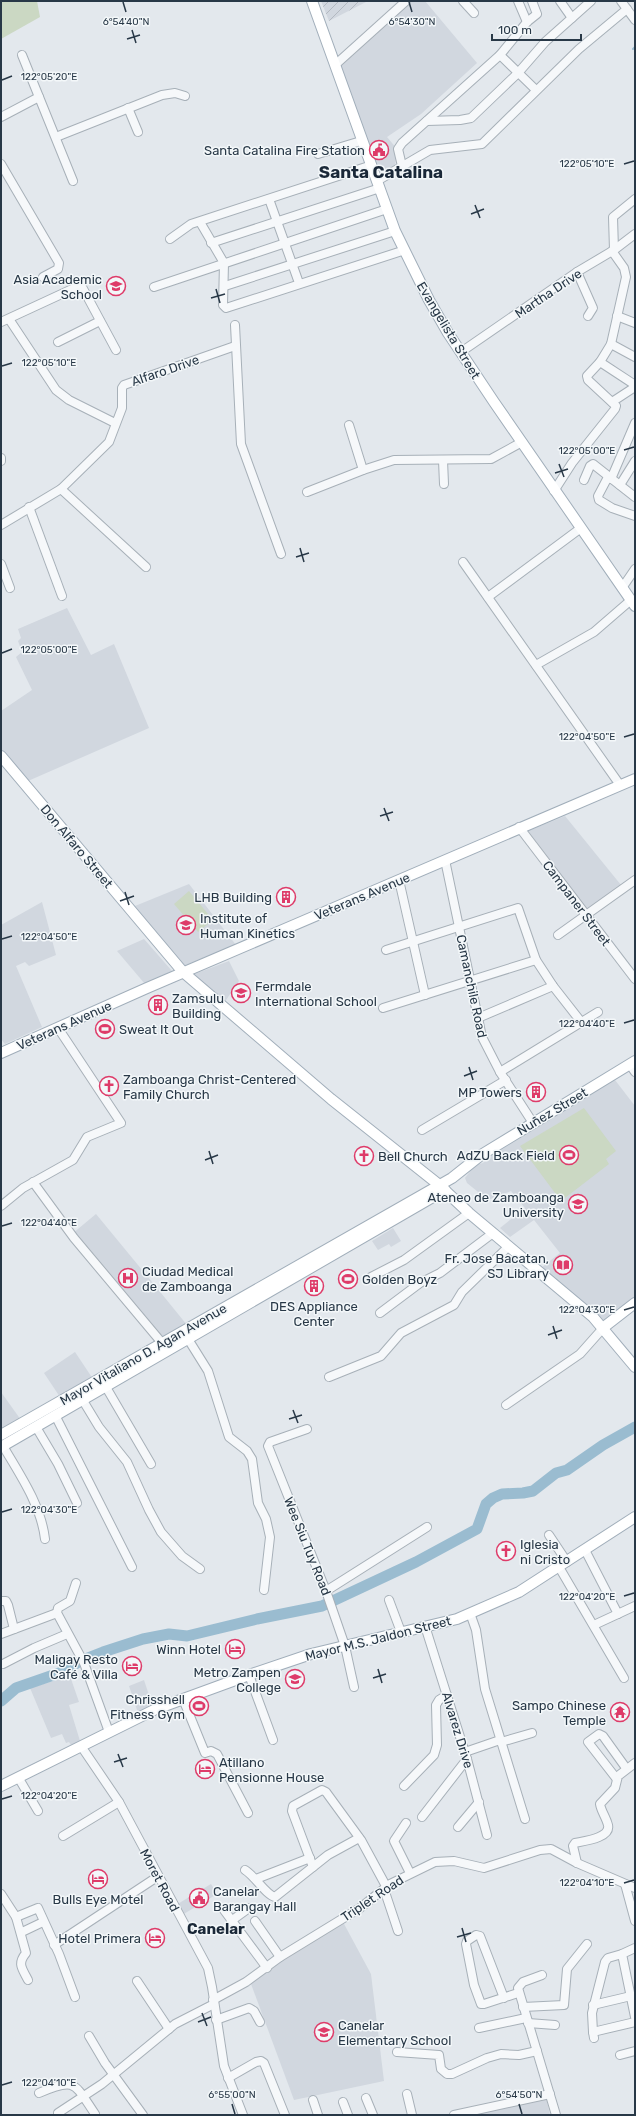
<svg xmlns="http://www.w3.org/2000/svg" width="636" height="2116" font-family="Rubik,sans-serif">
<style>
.built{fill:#d1d7df}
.industrial{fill:url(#industrial-furrows)}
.grass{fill:#cbd8c3}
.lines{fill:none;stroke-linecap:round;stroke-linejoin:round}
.stream{stroke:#9abcd0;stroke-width:2}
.river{stroke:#9abcd0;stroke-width:11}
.minor-casing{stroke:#a7b0b8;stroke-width:10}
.major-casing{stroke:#a1aeba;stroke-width:12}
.minor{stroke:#f6f8fa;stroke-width:8}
.major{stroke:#fff;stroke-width:10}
.ticks{fill:none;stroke:#283847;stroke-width:1.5}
.labels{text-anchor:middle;stroke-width:3;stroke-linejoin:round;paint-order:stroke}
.poi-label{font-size:13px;fill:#283847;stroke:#f3f7f9;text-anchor:end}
.street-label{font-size:13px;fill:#283847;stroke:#f3f7f9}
.quarter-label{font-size:15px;font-weight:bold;fill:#1a2838;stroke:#f3f7f9}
.district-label{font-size:17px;font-weight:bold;fill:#1a2838;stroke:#f3f7f9}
.ticks-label{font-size:10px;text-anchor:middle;fill:#283847;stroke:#f3f7f9;stroke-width:3;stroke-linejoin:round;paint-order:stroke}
</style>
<defs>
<pattern id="industrial-furrows" width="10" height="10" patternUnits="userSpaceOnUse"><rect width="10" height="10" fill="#d1d7df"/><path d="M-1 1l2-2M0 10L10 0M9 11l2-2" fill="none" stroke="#b3b9c1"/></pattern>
</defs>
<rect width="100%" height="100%" fill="#e3e8ed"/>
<g class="built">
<polygon points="412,1 425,1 477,63 421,114 387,137 397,149 395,167 378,175 340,65"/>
<polygon points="67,608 91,655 114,644 149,728 28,781 1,749 1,711 32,690 16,657 22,652 18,641 21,638 18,629"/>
<polygon points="565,816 621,885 586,910 528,831"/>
<polygon points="189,884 236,945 183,966 135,906"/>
<polygon points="42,902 56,955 29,966 25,962 16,966 42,1027 5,1044 1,1039 1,925"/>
<polygon points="144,939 172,971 145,984 117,951"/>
<polygon points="229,961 239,981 224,1003 192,975"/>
<polygon points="615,1080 635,1106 635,1297 604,1321 541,1268 560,1253 534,1220 510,1237 500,1228 525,1208 511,1191 488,1200 467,1183 465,1178 475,1165 483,1163 491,1154"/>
<polygon points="96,1214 161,1293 187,1325 161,1340 72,1234"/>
<polygon points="393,1228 401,1241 391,1247 389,1244 378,1250 372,1241"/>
<polygon points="75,1352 93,1379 60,1397 44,1373"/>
<polygon points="1,1392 21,1420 1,1432"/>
<polygon points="70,1676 79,1702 69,1705 80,1741 71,1745 69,1742 66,1743 62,1734 51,1738 30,1688"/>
<polygon points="144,1680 153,1707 138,1713 129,1686"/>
<polygon points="211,1884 217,1894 182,1915 176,1905"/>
<polygon points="343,1922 371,1974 384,2081 294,2100 251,1984 277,1960"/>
<polygon points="546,2097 550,2115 465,2115"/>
</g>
<polygon class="industrial" points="321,1 368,1 329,21"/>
<g class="grass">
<polygon points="1,1 37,1 40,17 1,39"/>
<polygon points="189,891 213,920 198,932 174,904"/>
<polygon points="584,1108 616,1151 606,1159 609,1164 561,1201 520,1146"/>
</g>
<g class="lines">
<polyline class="stream" points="633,49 635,47"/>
<polyline class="river" points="1,1701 16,1688 65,1671 80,1661 103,1652 143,1639 169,1634 187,1636 257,1619 322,1606 416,1562 477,1529 486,1504 493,1498 502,1494 523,1493 533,1491 556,1473 567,1470 603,1445 635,1427"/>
<g class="minor-casing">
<g id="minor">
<polyline points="463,1 474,13"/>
<polyline points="518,1 527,22"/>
<polyline points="560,1 572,18"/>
<polyline points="621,1 635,20"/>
<polyline points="22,55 39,97"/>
<polyline points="500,55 536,90"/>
<polyline points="335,65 406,1"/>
<polyline points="128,108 138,132"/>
<polyline points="1,117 39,97 73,181"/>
<polyline points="427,121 460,120 471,118 518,73 545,42 591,1"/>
<polyline points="56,137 162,95 175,93 185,96"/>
<polyline points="318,154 361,141"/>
<polyline points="1,164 59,263 58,269 43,277"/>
<polyline points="402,166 398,149 402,143 500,55 527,22 537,14 532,1"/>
<polyline points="377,181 430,150 482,144 579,49 627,9"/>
<polyline points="269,199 299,283"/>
<polyline points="200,222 224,263 223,305 226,308 405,250"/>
<polyline points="170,239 191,224 372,165"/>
<polyline points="211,243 380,188"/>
<polyline points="614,250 613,217 635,199"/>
<polyline points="577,272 593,308 588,316"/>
<polyline points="225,286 395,231"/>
<polyline points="154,287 387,209"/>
<polyline points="617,316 635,323"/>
<polyline points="9,319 56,390 69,400 115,423"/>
<polyline points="1,322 81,285 116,350"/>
<polyline points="235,325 241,444 281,554"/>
<polyline points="58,342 100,321"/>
<polyline points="611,344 635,357"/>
<polyline points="461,352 577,272 614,250 635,234"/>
<polyline points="600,362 611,344 626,277 624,268 612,251"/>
<polyline points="612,402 635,387"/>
<polyline points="349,425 363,470"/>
<polyline points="1,458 1,461"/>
<polyline points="443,460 444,484"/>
<polyline points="608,477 598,496 599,500 612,508 635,516"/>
<polyline points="611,479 635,423"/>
<polyline points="584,480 590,466 593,464 635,497"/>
<polyline points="620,485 635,461"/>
<polyline points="61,489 146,567"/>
<polyline points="554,491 572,463 615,409 616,406 588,380 587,376 600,362 635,385"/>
<polyline points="307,492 363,470 394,460 491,459 522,442"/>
<polyline points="29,507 62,596"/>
<polyline points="1,525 61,489 109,442 122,408 122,388 124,385 235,346"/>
<polyline points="463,562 620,785"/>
<polyline points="1,564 10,588"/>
<polyline points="622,588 635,569"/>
<polyline points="488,597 581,528"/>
<polyline points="536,665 594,632 631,600"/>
<polyline points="519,827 635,979"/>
<polyline points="445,860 482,1037 500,1072 533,1123"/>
<polyline points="399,880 425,995"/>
<polyline points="558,935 635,880"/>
<polyline points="386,950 518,908 536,960 553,986 582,1023"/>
<polyline points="383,1008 536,960"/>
<polyline points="478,1018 553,986"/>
<polyline points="630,1065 635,1072"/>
<polyline points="500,1072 598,1012"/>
<polyline points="422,1130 506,1080"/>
<polyline points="33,1182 74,1238 162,1343"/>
<polyline points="1,1206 23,1188 73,1160 87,1137 121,1123 58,1028"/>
<polyline points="371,1277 404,1260 469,1213"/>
<polyline points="380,1313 420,1283 440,1273 493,1233"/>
<polyline points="188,1339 208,1371 229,1437 247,1451 252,1459 258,1503 266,1519 270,1537 264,1590"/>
<polyline points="329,1377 381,1356 401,1333 454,1305 462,1292 509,1246"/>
<polyline points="103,1382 151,1464"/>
<polyline points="82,1399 99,1427 127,1462 149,1510 161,1532 182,1556 200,1569"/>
<polyline points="506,1405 580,1354 604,1327"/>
<polyline points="55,1415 132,1567"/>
<polyline points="36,1427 58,1464 77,1503"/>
<polyline points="307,1429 270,1442 268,1446 326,1591 345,1646 354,1687"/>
<path d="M3,1446C20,1475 41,1505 45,1539"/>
<polyline points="549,1535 567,1562"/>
<polyline points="585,1550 618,1614"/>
<polyline points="559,1567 624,1678"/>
<polyline points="76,1583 70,1601 58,1608 57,1613 84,1663 109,1732"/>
<polyline points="326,1591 427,1527"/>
<polyline points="389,1600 401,1632"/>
<polyline points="1,1601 6,1601 8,1605 14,1629"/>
<polyline points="470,1613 476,1630 485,1689 525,1819"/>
<polyline points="594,1625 635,1606"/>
<polyline points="425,1626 467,1759 487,1835"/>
<polyline points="1,1634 57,1613"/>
<polyline points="3,1664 34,1648 67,1634"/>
<polyline points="249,1675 273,1740"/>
<polyline points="183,1699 205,1753 211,1751 217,1754 248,1813"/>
<polyline points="501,1742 532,1733"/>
<polyline points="81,1746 119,1802 208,1968 212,1987 224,2066 243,2115"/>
<polyline points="465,1752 500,1740"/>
<polyline points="18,1777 38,1811"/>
<polyline points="616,1778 588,1742 599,1734 603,1736 626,1768"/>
<polyline points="404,1786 434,1755 437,1745 436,1705 439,1700 447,1695"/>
<polyline points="422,1817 467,1759"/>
<polyline points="406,1823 394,1841 410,1873"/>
<polyline points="458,1827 479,1802"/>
<polyline points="63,1836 119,1802"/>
<path d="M577,1863L573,1846L575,1843C584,1841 611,1838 608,1825C606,1817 601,1811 600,1804L615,1788L618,1776L635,1763"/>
<polyline points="313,1867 292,1811 293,1806 322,1790 326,1792 361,1840 386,1886"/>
<path d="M245,1870C255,1876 266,1895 275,1897L328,1855L359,1838"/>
<polyline points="256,1879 310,1858"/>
<polyline points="625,1884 635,1921"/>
<polyline points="384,1889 398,1931"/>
<polyline points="1,1894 16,1917 38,1908 59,1954 75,1997"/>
<polyline points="224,1910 267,1968"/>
<path d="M16,1917L26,1953C17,1964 22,1968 28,1980"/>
<polyline points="231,1921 249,1908"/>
<polyline points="255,1921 280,1957"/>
<polyline points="22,1932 43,1922"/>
<polyline points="54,1945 157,1877"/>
<polyline points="635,1948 622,1954 635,2017"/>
<polyline points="542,1975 523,1982 518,1988 556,2115"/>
<polyline points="137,1981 169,2029"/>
<polyline points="504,1998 480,1936 476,1935 467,1941 466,1944 474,1985 481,2004 484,2004 518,1993"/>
<polyline points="213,2000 246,1982 280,1957 360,1908 390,1884 435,1862 454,1861 484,1868 540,1850 551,1849 577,1863 635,1888"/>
<polyline points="593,2005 631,1996"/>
<polyline points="523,2007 564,2005 567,1969 587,1944"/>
<polyline points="216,2020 249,2008 254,2011 260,2022"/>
<polyline points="528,2023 555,2025"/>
<polyline points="479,2028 526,2018"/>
<polyline points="593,2032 592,2013 605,1962 608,1958 622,1954"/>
<polyline points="89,2036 105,2063 143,2115"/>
<polyline points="594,2038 593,2032 635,2022"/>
<polyline points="397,2052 439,2055 441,2069 447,2074 452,2074 487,2058 501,2054 519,2055 537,2051"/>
<polyline points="620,2055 635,2051"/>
<polyline points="228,2078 256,2062 261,2061 264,2063 285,2115"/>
<path d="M39,2093C76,2077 74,2083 95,2114"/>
<polyline points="407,2094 412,2115"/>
<polyline points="366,2098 373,2115"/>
<polyline points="313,2100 318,2115"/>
<polyline points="343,2102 348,2115"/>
<polyline points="58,2113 102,2084 175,2024 214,2004"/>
<polyline points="454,2115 550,2094"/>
</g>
</g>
<g class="major-casing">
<g id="major">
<polyline points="312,1 395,231 429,300 448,333 494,402 635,606"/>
<polyline points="1,756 183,972 331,1099 438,1184 469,1213 593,1317 635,1367"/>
<polyline points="1,1053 147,988 635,779"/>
<polyline points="604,1327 635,1303"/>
<polyline points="1,1435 452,1178 481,1155 635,1061"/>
<polyline points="1,1447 445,1190"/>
<polyline points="1,1786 156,1709 249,1675 311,1654 457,1619 519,1592 635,1517"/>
</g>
</g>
<use href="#minor" class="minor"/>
<use href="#major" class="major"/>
</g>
<path class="ticks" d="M123,2L126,12M409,2L412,12M132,30L136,43M127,39L140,35M2,80L12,76M624,164L634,161M475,205L480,218M471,214L484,209M216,289L220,303M211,298L225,294M2,366L12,363M624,450L634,447M559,464L564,477M555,473L568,469M300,548L304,562M296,557L309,553M2,653L12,649M624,737L634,734M384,808L389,821M380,816L393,812M125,892L129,905M120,901L134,896M2,939L12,936M624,1023L634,1020M469,1067L473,1080M464,1076L477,1071M209,1151L213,1164M205,1160L218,1155M2,1226L12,1223M624,1310L634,1307M553,1326L557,1339M548,1335L562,1330M293,1410L298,1423M289,1419L302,1415M2,1512L12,1509M624,1596L634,1593M378,1669L382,1683M373,1678L386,1674M118,1754L123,1767M114,1762L127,1758M2,1799L12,1796M624,1883L634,1880M462,1928L466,1942M457,1937L471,1933M202,2013L207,2026M198,2022L211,2017M2,2085L12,2082M232,2104L235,2114M519,2104L522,2114"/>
<defs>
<g id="civic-ring" transform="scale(1)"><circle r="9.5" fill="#f3f7f9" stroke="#de3b69" stroke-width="1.5"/><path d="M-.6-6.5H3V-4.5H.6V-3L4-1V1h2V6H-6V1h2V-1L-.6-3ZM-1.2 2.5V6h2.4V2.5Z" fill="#de3b69"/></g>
<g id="school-ring" transform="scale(1)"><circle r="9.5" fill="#f3f7f9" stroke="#de3b69" stroke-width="1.5"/><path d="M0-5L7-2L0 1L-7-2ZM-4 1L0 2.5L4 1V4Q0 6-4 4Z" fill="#de3b69"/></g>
<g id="building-ring" transform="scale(1)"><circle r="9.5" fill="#f3f7f9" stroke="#de3b69" stroke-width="1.5"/><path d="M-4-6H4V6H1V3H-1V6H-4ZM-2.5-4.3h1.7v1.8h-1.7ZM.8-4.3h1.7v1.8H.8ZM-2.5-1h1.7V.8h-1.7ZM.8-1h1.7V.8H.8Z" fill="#de3b69"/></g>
<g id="university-ring" transform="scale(1)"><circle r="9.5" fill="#f3f7f9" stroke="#de3b69" stroke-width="1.5"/><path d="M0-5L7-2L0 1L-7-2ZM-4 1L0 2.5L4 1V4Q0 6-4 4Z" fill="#de3b69"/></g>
<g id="stadium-ring" transform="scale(1)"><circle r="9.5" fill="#f3f7f9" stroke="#de3b69" stroke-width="1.5"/><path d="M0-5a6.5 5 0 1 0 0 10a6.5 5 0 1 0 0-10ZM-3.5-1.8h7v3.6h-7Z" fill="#de3b69"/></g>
<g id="church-ring" transform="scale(1)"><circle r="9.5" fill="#f3f7f9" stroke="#de3b69" stroke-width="1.5"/><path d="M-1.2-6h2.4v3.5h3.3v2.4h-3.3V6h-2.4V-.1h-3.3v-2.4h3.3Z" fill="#de3b69"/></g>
<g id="library-ring" transform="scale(1)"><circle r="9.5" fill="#f3f7f9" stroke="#de3b69" stroke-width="1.5"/><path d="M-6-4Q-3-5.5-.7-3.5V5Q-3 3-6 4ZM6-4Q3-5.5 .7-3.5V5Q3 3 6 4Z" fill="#de3b69"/></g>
<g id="hospital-ring" transform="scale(1)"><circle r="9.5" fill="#f3f7f9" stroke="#de3b69" stroke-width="1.5"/><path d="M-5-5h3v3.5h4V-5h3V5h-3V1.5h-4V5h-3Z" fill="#de3b69"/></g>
<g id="hotel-ring" transform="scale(1)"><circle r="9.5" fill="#f3f7f9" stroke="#de3b69" stroke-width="1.5"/><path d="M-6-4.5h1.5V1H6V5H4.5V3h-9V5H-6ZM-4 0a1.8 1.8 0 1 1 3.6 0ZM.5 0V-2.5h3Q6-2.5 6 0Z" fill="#de3b69"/></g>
<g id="temple-ring" transform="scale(1)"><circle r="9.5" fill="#f3f7f9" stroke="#de3b69" stroke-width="1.5"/><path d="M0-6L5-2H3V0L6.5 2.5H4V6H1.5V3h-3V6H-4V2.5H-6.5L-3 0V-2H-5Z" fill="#de3b69"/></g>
</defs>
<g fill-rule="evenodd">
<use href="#civic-ring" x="379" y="150"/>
<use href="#school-ring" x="116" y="286"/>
<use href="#building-ring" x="286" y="897"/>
<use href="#university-ring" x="186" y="925"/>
<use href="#school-ring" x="241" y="993"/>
<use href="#building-ring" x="158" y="1005"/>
<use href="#stadium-ring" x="105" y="1029"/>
<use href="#church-ring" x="109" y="1086"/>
<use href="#building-ring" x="536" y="1092"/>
<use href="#stadium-ring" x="569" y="1155"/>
<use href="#church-ring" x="364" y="1156"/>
<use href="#university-ring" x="578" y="1204"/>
<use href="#library-ring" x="563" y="1265"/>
<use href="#hospital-ring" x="128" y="1278"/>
<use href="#stadium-ring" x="348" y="1279"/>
<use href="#building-ring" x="314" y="1286"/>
<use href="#church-ring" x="506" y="1551"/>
<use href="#hotel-ring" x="235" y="1649"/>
<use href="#hotel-ring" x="132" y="1666"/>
<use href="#university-ring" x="295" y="1679"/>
<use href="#stadium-ring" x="199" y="1706"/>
<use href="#temple-ring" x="620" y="1712"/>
<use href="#hotel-ring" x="205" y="1769"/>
<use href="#hotel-ring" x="98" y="1879"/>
<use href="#civic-ring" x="199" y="1898"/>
<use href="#hotel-ring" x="155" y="1938"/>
<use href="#school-ring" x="324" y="2032"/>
</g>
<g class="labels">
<g class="poi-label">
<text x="365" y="155">Santa Catalina Fire Station</text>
<text x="102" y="284">Asia Academic<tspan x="102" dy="15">School</tspan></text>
<text x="272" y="902">LHB Building</text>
<text x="200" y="923" text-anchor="start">Institute of<tspan x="200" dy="15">Human Kinetics</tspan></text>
<text x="255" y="991" text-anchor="start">Fermdale<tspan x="255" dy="15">International School</tspan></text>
<text x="172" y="1003" text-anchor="start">Zamsulu<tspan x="172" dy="15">Building</tspan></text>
<text x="119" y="1034" text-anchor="start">Sweat It Out</text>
<text x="123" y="1084" text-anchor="start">Zamboanga Christ-Centered<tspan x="123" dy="15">Family Church</tspan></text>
<text x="522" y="1097">MP Towers</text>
<text x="555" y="1160">AdZU Back Field</text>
<text x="378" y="1161" text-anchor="start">Bell Church</text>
<text x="564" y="1202">Ateneo de Zamboanga<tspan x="564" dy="15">University</tspan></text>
<text x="549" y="1263">Fr. Jose Bacatan,<tspan x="549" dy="15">SJ Library</tspan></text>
<text x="142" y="1276" text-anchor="start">Ciudad Medical<tspan x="142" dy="15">de Zamboanga</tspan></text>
<text x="362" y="1284" text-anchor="start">Golden Boyz</text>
<text x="314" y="1311" text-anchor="middle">DES Appliance<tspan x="314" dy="15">Center</tspan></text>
<text x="520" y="1549" text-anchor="start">Iglesia<tspan x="520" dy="15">ni Cristo</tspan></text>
<text x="221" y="1654">Winn Hotel</text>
<text x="118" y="1664">Maligay Resto<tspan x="118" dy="15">Café &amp; Villa</tspan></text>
<text x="281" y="1677">Metro Zampen<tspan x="281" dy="15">College</tspan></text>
<text x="185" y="1704">Chrisshell<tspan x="185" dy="15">Fitness Gym</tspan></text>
<text x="606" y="1710">Sampo Chinese<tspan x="606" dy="15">Temple</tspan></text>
<text x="219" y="1767" text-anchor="start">Atillano<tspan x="219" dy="15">Pensionne House</tspan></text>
<text x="213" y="1896" text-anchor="start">Canelar<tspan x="213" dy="15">Barangay Hall</tspan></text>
<text x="98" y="1904" text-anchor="middle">Bulls Eye Motel</text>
<text x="141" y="1943">Hotel Primera</text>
<text x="338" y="2030" text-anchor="start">Canelar<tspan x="338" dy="15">Elementary School</tspan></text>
</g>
<g class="street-label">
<text transform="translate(548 293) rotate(-34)" y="5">Martha Drive</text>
<text transform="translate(449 330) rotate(59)" y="5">Evangelista Street</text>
<text transform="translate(165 370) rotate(-19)" y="5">Alfaro Drive</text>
<text transform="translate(77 846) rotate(50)" y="5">Don Alfaro Street</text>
<text transform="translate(362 896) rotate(-23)" y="5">Veterans Avenue</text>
<text transform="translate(577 903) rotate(53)" y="5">Campaner Street</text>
<text transform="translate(472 986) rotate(78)" y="5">Camanchile Road</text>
<text transform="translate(64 1025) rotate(-24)" y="5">Veterans Avenue</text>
<text transform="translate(552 1111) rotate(-31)" y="5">Nuñez Street</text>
<text transform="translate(143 1354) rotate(-30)" y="5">Mayor Vitaliano D. Agan Avenue</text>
<text transform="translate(308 1546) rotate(68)" y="5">Wee Siu Tuy Road</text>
<text transform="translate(378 1638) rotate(-14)" y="5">Mayor M.S. Jaldon Street</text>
<text transform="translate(458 1730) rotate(73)" y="5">Alvarez Drive</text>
<text transform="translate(160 1880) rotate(62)" y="5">Moret Road</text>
<text transform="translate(372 1898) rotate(-34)" y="5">Triplet Road</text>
</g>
<g class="quarter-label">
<text x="216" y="1934">Canelar</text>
</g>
<g class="district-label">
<text x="381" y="178">Santa Catalina</text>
</g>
</g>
<g class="ticks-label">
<text x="126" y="25">6°54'40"N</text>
<text x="412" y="25">6°54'30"N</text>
<text x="49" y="80">122°05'20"E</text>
<text x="587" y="167">122°05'10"E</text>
<text x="49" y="366">122°05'10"E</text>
<text x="587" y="454">122°05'00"E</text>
<text x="49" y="653">122°05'00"E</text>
<text x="587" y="740">122°04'50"E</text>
<text x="49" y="940">122°04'50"E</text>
<text x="587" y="1027">122°04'40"E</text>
<text x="49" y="1226">122°04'40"E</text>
<text x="587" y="1313">122°04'30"E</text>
<text x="49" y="1513">122°04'30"E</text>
<text x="587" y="1600">122°04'20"E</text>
<text x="49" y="1799">122°04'20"E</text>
<text x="587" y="1886">122°04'10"E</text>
<text x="49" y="2086">122°04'10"E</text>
<text x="232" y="2098">6°55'00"N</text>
<text x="519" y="2098">6°54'50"N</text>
</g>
<rect width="636" height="2116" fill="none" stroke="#283847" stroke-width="4"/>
<path d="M492 34v6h89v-6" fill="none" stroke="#283847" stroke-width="2"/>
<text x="498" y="34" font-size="12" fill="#283847" stroke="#f3f7f9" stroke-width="3" paint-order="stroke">100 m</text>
</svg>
